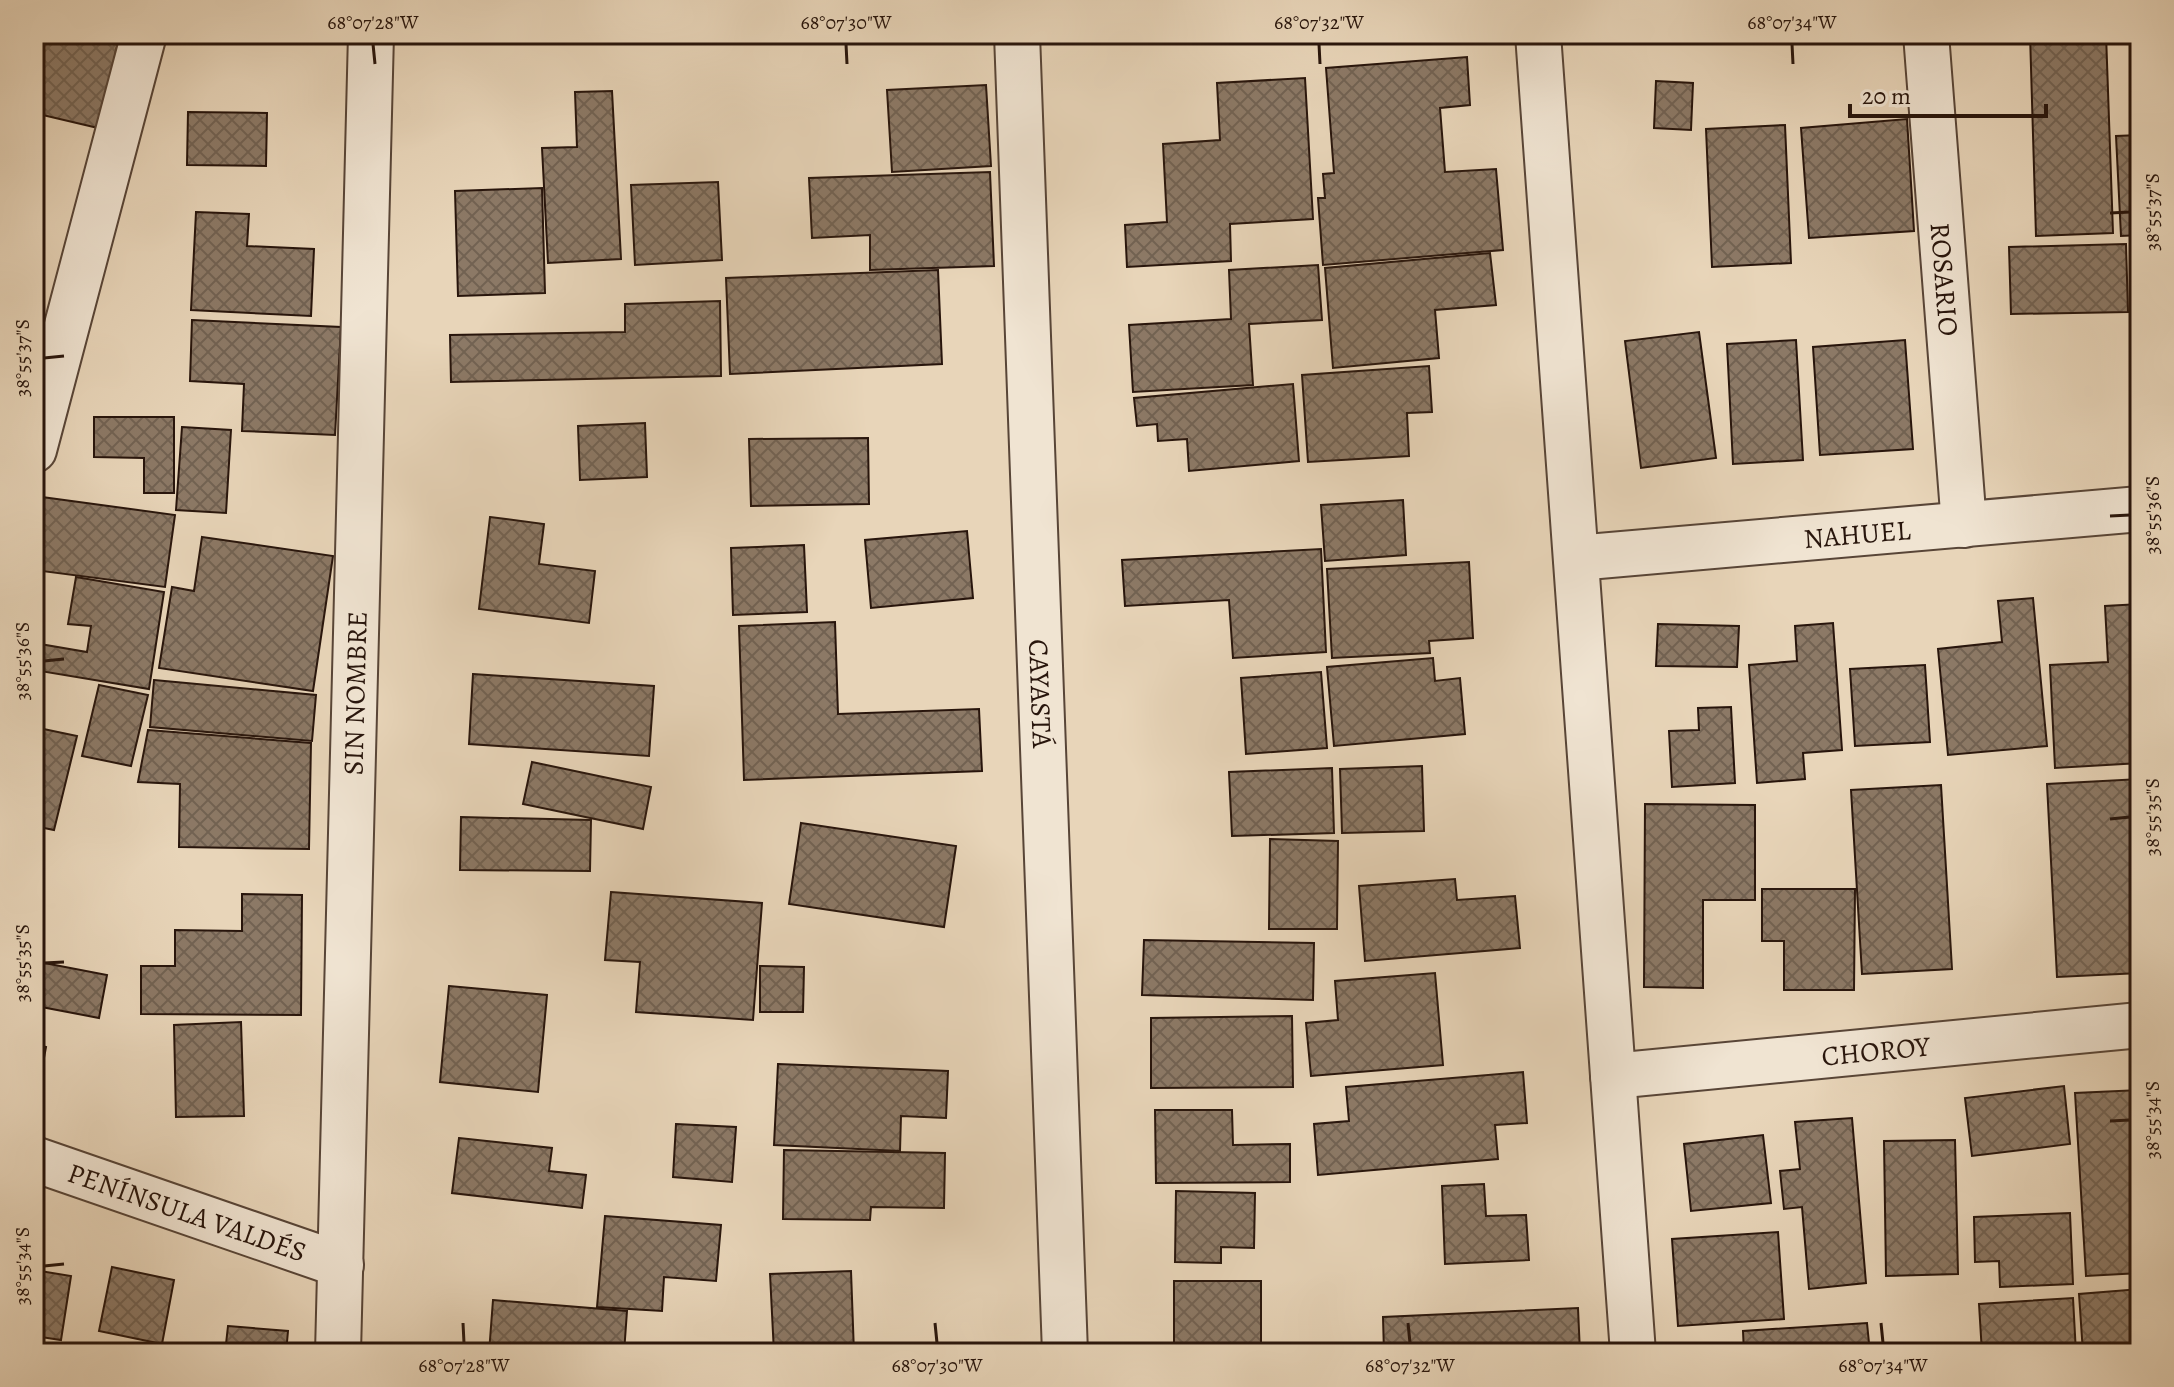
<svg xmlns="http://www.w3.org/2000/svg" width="2174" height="1387" font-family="Alegreya,serif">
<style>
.building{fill:url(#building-cross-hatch);stroke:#28150c;stroke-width:2}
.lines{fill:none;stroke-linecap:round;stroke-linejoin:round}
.minor-casing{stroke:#584537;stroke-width:48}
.minor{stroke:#f0e4d2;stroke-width:44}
.ticks{fill:none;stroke:#28150c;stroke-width:3}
.labels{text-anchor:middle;stroke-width:6;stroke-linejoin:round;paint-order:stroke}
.street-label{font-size:28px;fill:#28150c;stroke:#f0e4d2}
.neatline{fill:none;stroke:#28150c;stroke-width:3}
.ticks-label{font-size:20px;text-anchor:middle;fill:#28150c}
</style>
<defs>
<pattern id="building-cross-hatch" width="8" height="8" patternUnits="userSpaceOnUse" patternTransform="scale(2)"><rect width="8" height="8" fill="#8c7966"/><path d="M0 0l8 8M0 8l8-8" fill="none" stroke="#726252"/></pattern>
</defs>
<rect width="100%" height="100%" fill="#e8d5b9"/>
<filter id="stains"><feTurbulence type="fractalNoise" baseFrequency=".0025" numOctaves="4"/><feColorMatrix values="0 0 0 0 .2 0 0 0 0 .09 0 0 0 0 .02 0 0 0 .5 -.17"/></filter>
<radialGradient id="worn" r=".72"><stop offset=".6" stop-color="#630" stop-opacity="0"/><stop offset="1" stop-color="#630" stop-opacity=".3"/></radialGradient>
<g class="building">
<polygon points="34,34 120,34 98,128 34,113"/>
<polygon points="2030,34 2106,34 2113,233 2036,236"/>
<polygon points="1467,57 1470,105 1440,108 1445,172 1496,169 1503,250 1323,265 1318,198 1325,198 1323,174 1334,173 1326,68"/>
<polygon points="1305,78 1313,219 1230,224 1231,261 1127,267 1125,225 1167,222 1163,144 1220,140 1217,83"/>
<polygon points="1656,81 1693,83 1691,130 1654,128"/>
<polygon points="986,85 991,166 892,172 887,90"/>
<polygon points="612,91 621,259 548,263 542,148 577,147 575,92"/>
<polygon points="188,112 267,113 266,166 187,165"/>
<polygon points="1907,119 1914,231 1809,238 1801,128"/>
<polygon points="1785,125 1791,263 1712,267 1706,129"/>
<polygon points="2140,135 2140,235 2121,236 2116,136"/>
<polygon points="990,172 994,266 870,270 870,235 812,238 809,178"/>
<polygon points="718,182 722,260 635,265 631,185"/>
<polygon points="542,188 545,293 458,296 455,191"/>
<polygon points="196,212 249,214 247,246 314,249 311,316 191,310"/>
<polygon points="2126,244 2128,312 2011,314 2009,247"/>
<polygon points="1490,253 1496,305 1435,310 1439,358 1333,368 1325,268"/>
<polygon points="1318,265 1322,320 1249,324 1253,385 1133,392 1129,325 1231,319 1229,270"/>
<polygon points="938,270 942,364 730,374 726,278"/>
<polygon points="720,301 721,376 451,382 450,335 625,332 625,304"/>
<polygon points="192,320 341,327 335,435 242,431 244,384 190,381"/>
<polygon points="1699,332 1716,458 1641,468 1625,341"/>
<polygon points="1796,340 1803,460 1733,464 1727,344"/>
<polygon points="1905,340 1913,449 1820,455 1813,347"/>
<polygon points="1429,366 1432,412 1407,413 1409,456 1308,462 1302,375"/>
<polygon points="1293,384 1299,461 1189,471 1187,439 1158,441 1157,424 1137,426 1134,398"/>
<polygon points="94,417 174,417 174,493 144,493 144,458 94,457"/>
<polygon points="645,423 647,477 580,480 578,426"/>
<polygon points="182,427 231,430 226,513 176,510"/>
<polygon points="868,438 869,504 751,506 749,439"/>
<polygon points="42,497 175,515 165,587 34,570"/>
<polygon points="1403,500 1406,555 1325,561 1321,505"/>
<polygon points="490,517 544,524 539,564 595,571 589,623 479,609"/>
<polygon points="967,531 973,598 871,608 865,540"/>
<polygon points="202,537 333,556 313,691 159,668 172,587 194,591"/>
<polygon points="804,545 807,612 733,615 731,548"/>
<polygon points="1321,549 1326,652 1233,658 1229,600 1125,606 1122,560"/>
<polygon points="1469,562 1473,638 1429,641 1430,653 1332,658 1327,569"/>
<polygon points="76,577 164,592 149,689 34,670 34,643 87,652 91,626 68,624"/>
<polygon points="2033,598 2047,746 1948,755 1938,649 2002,642 1998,601"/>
<polygon points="2140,604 2140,763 2055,768 2050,665 2108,662 2105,606"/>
<polygon points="835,622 838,714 979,709 982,771 744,780 739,626"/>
<polygon points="1833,623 1842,750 1803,753 1805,779 1757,783 1749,665 1797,661 1795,626"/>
<polygon points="1658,624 1739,626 1737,667 1656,666"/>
<polygon points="1433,658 1435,681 1460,678 1465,734 1334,746 1327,667"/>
<polygon points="1925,665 1930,742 1855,746 1850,669"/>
<polygon points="1321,672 1327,748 1246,754 1241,678"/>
<polygon points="473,674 654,686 649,756 469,744"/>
<polygon points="154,680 316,695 312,741 150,727"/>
<polygon points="99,685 148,695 131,766 82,756"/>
<polygon points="1731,707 1735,783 1672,787 1669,731 1699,730 1698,708"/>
<polygon points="34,727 77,736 54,830 34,826"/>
<polygon points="148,730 311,743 309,849 179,847 180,784 138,782"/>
<polygon points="532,762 651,787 643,829 523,804"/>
<polygon points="1422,766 1424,831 1342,833 1340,769"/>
<polygon points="1332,768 1334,833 1232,836 1229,772"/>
<polygon points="2140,779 2140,973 2057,977 2047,784"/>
<polygon points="1941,785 1952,969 1862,974 1851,790"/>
<polygon points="1645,804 1755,805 1755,900 1703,900 1703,988 1644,987"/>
<polygon points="461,817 591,820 590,871 460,870"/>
<polygon points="801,823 956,846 944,927 789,904"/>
<polygon points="1270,839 1338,841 1337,929 1269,929"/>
<polygon points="1455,879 1457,900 1515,896 1520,948 1365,961 1359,886"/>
<polygon points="1762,889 1855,889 1854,990 1784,990 1784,941 1762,941"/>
<polygon points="611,892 762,903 753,1020 636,1012 640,962 605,960"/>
<polygon points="242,894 302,895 301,1015 141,1014 141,966 175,966 175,930 242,931"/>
<polygon points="1144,940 1314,943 1313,1000 1142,995"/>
<polygon points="34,961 107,975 99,1018 36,1006 34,1015"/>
<polygon points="760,966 804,967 803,1012 760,1012"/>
<polygon points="1435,973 1443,1065 1311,1076 1306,1023 1338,1020 1335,981"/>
<polygon points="449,986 547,995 538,1092 440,1082"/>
<polygon points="1292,1016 1293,1087 1151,1088 1151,1018"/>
<polygon points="241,1022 244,1116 176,1117 174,1025"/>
<polygon points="34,1044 46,1047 39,1085 34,1085"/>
<polygon points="778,1064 948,1071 946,1118 901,1116 900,1151 774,1145"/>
<polygon points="1523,1072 1527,1123 1495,1125 1498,1159 1318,1175 1314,1124 1349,1121 1346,1087"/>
<polygon points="2064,1086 2070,1144 1972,1156 1965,1098"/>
<polygon points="2140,1090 2140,1273 2086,1276 2075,1093"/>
<polygon points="1155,1110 1232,1110 1233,1145 1290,1144 1290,1182 1156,1183"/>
<polygon points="1852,1118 1866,1283 1809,1289 1802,1207 1784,1209 1780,1171 1800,1169 1795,1122"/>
<polygon points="676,1124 736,1127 732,1182 673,1177"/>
<polygon points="1763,1135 1771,1203 1691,1211 1684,1144"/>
<polygon points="459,1138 552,1148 549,1171 586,1175 582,1208 452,1193"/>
<polygon points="1955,1140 1958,1274 1886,1276 1884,1141"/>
<polygon points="784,1150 945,1153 944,1208 871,1207 870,1220 783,1219"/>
<polygon points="1484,1184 1486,1216 1526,1215 1529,1260 1445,1264 1442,1186"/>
<polygon points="1176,1191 1255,1193 1254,1248 1221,1247 1221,1263 1175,1262"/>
<polygon points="2070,1213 2073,1284 2000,1287 1999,1261 1975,1262 1974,1217"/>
<polygon points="605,1216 721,1225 716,1281 664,1277 662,1311 597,1307"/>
<polygon points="1778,1232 1784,1319 1678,1326 1672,1239"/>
<polygon points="112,1267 174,1280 162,1344 99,1331"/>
<polygon points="34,1270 71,1276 61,1340 34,1336"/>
<polygon points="851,1271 854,1353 774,1353 770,1274"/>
<rect x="1174" y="1281" width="87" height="72"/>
<polygon points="2140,1289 2140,1353 2083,1353 2079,1294"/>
<polygon points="2073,1298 2076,1353 1982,1353 1979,1304"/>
<polygon points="493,1300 627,1311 624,1353 489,1353"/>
<polygon points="1578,1308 1580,1353 1384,1353 1383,1317"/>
<polygon points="1867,1323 1870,1353 1744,1353 1743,1331"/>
<polygon points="228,1326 288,1331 286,1353 225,1353"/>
</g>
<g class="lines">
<g class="minor-casing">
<g id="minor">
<path id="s1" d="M1017,34L1065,1353"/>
<polyline points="1538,34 1633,1353"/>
<path id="s2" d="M1926,34L1964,525"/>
<polyline points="34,450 144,34"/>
<path id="s3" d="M1576,558L2140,509"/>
<path id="s4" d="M1613,1076L2140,1025"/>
<path id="s5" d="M34,1159L341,1265"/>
<path id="s6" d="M338,1353L371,34"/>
</g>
</g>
<use href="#minor" class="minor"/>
</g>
<path class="ticks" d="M373,44L375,64M846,44L847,64M1319,44L1320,64M1792,44L1793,64M2110,213L2130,212M44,358L64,356M2110,516L2130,515M44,661L64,659M2110,819L2130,817M44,963L64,962M2110,1121L2130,1120M44,1266L64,1264M463,1323L464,1343M935,1323L937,1343M1408,1323L1410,1343M1881,1323L1883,1343"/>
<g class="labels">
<g class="street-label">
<text dy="10" stroke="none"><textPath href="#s2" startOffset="246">ROSARIO</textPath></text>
<text dy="10" stroke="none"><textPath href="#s3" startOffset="282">NAHUEL</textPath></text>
<text dy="10" stroke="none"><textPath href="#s6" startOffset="660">SIN NOMBRE</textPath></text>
<text dy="10" stroke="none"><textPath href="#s1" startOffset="660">CAYASTÁ</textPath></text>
<text dy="10" stroke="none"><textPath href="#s4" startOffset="264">CHOROY</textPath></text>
<text dy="10" stroke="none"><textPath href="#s5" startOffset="162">PENÍNSULA VALDÉS</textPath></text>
</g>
</g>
<rect width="2174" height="1387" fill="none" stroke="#e8d5b9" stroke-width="88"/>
<path d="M1850 104v12h196v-12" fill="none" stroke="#28150c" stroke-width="4"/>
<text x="1862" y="104" font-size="24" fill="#28150c" stroke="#f0e4d2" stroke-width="6" paint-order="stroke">20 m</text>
<rect x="44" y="44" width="2086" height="1299" class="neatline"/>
<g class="ticks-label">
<text x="373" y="29">68°07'28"W</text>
<text x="846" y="29">68°07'30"W</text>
<text x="1319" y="29">68°07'32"W</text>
<text x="1792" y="29">68°07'34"W</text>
<text transform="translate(2152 212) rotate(-90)" y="7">38°55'37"S</text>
<text transform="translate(22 358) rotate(-90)" y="7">38°55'37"S</text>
<text transform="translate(2152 515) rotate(-90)" y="7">38°55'36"S</text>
<text transform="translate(22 661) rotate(-90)" y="7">38°55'36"S</text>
<text transform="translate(2152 817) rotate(-90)" y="7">38°55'35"S</text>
<text transform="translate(22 963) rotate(-90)" y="7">38°55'35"S</text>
<text transform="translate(2152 1120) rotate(-90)" y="7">38°55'34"S</text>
<text transform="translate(22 1266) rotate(-90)" y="7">38°55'34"S</text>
<text x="464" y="1372">68°07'28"W</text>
<text x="937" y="1372">68°07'30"W</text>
<text x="1410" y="1372">68°07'32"W</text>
<text x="1883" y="1372">68°07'34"W</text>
</g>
<rect width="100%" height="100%" filter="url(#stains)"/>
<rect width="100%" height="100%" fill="url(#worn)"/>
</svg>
